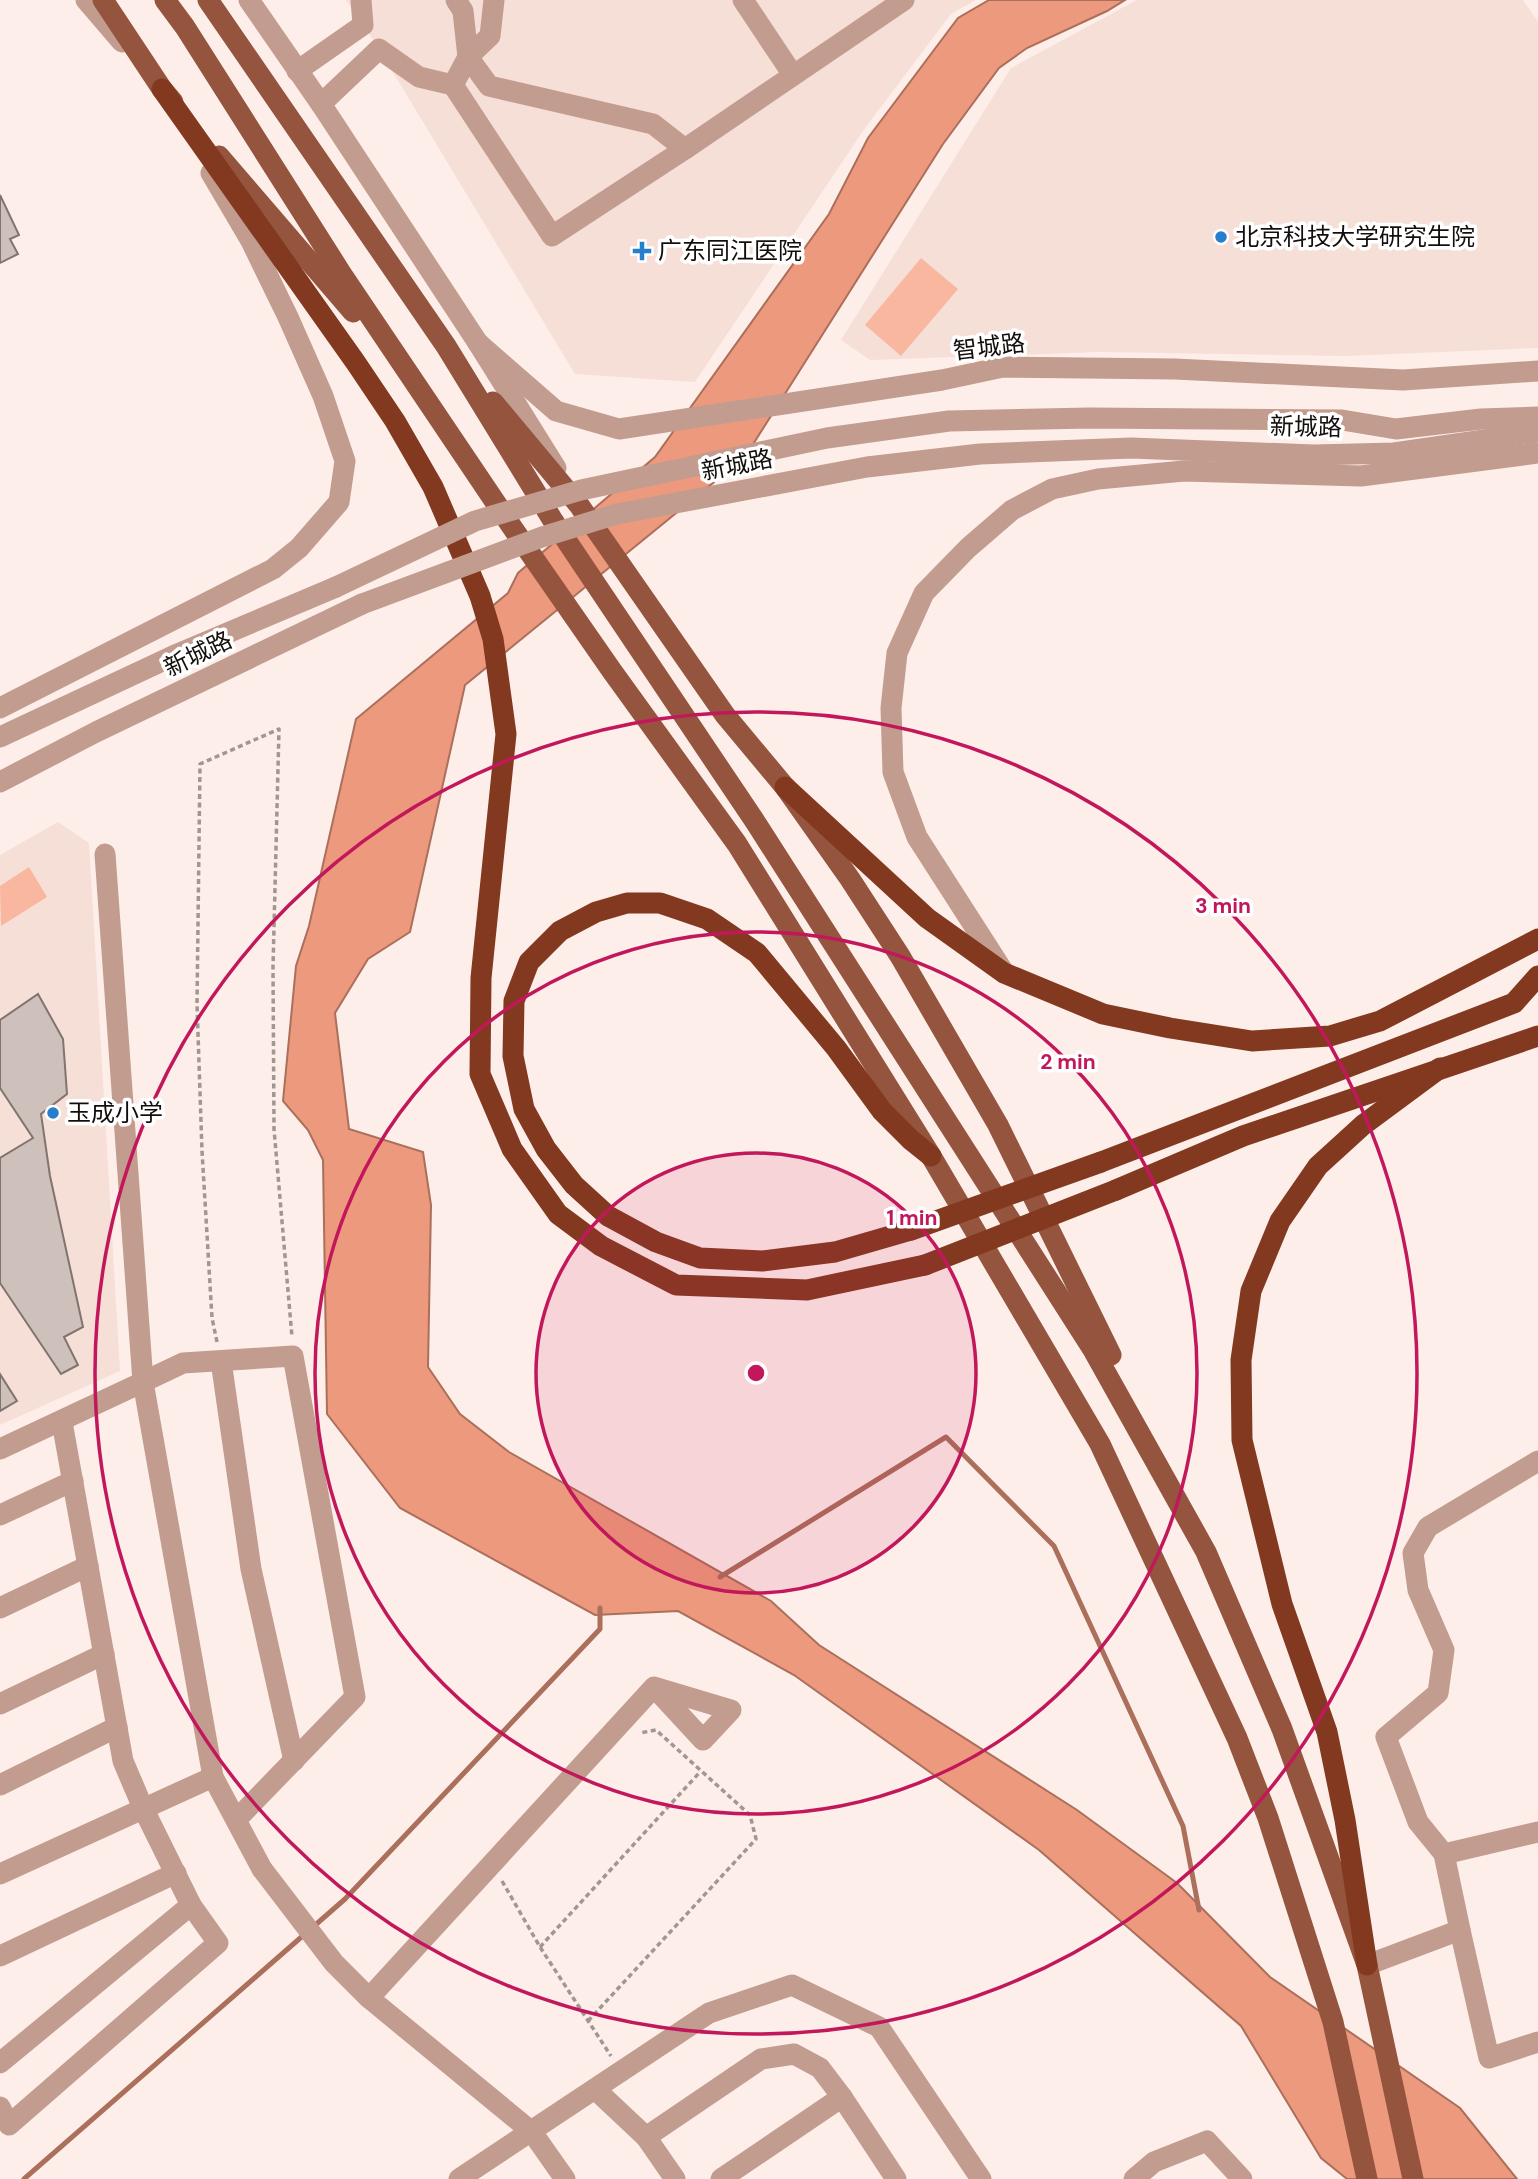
<svg xmlns="http://www.w3.org/2000/svg" width="1538" height="2179" font-family="'DM Sans','Noto Sans SC',sans-serif">
<style>
.built{fill:#f6dfd7}
.green{fill:#fab7a0}
.water{fill:#ed997d;stroke:#ab6f5b;stroke-width:2}
.lines{fill:none;stroke-linecap:round;stroke-linejoin:round}
.stream{stroke:#ab6f5b;stroke-width:5}
.building{fill:#cec0bb;stroke:#817470;stroke-width:2}
.path{stroke:#a09692;stroke-width:3.5;stroke-dasharray:5 3.5;stroke-linecap:butt}
.minor{stroke:#c29c8f;stroke-width:21}
.major{stroke:#94543e;stroke-width:21}
.highway{stroke:#82391f;stroke-width:21}
.minor-bridge{stroke:#c29c8f;stroke-width:21}
.highway-bridge{stroke:#82391f;stroke-width:21}
.ring{fill:none;stroke:#c2185b;stroke-width:3.5}
.poi-dot{fill:#267ecc;stroke:#fff;stroke-width:2.5}
.labels{text-anchor:middle;stroke-width:7;stroke-linejoin:round;paint-order:stroke}
.poi-label{font-size:24px;fill:#120e0c;stroke:#fff;text-anchor:start}
.street-label{font-size:24px;fill:#120e0c;stroke:#fff}
.centre{fill:#c2185b;stroke:#fff;stroke-width:3.5}
.ring-label{font-size:21px;text-anchor:middle;font-weight:bold;fill:#c2185b;stroke:#fff;stroke-width:7;stroke-linejoin:round;paint-order:stroke}
</style>
<rect width="100%" height="100%" fill="#fdeee9"/>
<g class="built">
<polygon points="346,0 976,0 951,14 865,128 695,382 575,374 379,49"/>
<polygon points="1137,0 1523,0 1538,22 1538,348 1345,356 1100,352 870,360 841,340 1011,68"/>
<polygon points="58,822 89,843 120,1371 0,1425 0,855"/>
</g>
<g class="green">
<polygon points="921,258 958,289 901,356 865,325"/>
<polygon points="29,867 47,897 1,926 0,886"/>
</g>
<polygon class="water" points="989,0 1125,0 1107,11 1027,48 999,68 943,144 745,457 465,685 410,932 368,959 335,1013 349,1129 423,1152 431,1205 428,1367 460,1414 509,1452 771,1601 819,1645 1077,1810 1177,1883 1270,1977 1460,2108 1517,2179 1347,2179 1321,2158 1241,2026 1039,1850 794,1675 678,1611 595,1615 400,1508 327,1414 323,1160 308,1130 283,1101 296,966 309,926 356,719 508,593 518,573 655,457 829,214 868,138 958,18"/>
<g class="lines">
<g class="stream">
<polyline points="720,1577 946,1437 1054,1546 1183,1826 1199,1910"/>
<polyline points="313,1927 345,1899 600,1629 600,1608"/>
<polyline points="24,2179 306,1933"/>
</g>
</g>
<g class="building">
<polygon points="0,195 19,235 10,239 18,254 0,263"/>
<polygon points="38,994 63,1039 67,1094 41,1114 50,1176 83,1327 64,1337 78,1365 61,1374 0,1283 0,1158 33,1138 0,1088 0,1020"/>
<polygon points="0,1374 17,1401 0,1411"/>
</g>
<g class="lines">
<g class="path">
<polyline points="217,1342 212,1318 202,1151 197,1004 200,764 279,729 273,967 274,1129 292,1337"/>
<polyline points="502,1881 540,1947 611,2056"/>
<polyline points="540,1947 700,1772"/>
<polyline points="588,2021 756,1839 750,1815 656,1730 640,1733"/>
</g>
<g class="minor">
<polyline points="86,0 122,42"/>
<polyline points="249,0 321,104 478,343 556,468"/>
<polyline points="456,0 463,11 468,57 489,86 653,124 685,149 904,0"/>
<polyline points="743,0 793,75"/>
<polyline points="297,71 363,25 361,0"/>
<polyline points="453,85 552,236 685,149"/>
<polyline points="321,104 379,49 419,77 453,85 468,57 490,36 494,0"/>
<polyline points="478,343 556,411 619,429 942,380 1003,367 1175,369 1403,380 1538,371"/>
<polyline points="0,708 273,569 299,548 339,502 345,461 323,396 288,317 251,241 211,173"/>
<polyline points="0,737 173,656 336,587"/>
<polyline points="0,782 96,732 362,604"/>
<polyline points="1003,971 917,837 893,772 891,708 897,653 924,593 968,548 1012,510 1052,489 1098,479 1184,471 1361,476 1538,453"/>
<polyline points="221,1361 251,1569 294,1761"/>
<polyline points="0,1449 143,1382 105,854"/>
<polyline points="0,1515 73,1481"/>
<polyline points="0,1608 88,1566"/>
<polyline points="0,1704 104,1654"/>
<polyline points="0,1785 117,1727"/>
<polyline points="236,1820 355,1697 293,1356 183,1363 143,1382 213,1777 262,1869 334,1963 369,1998 532,2132 565,2179"/>
<polyline points="1444,1854 1538,1832"/>
<polyline points="0,1874 213,1777"/>
<polyline points="1460,1930 1444,1854 1418,1822 1386,1737 1438,1693 1444,1650 1418,1590 1413,1553 1428,1527 1538,1461"/>
<polyline points="0,1956 176,1873"/>
<polyline points="1367,1965 1460,1930 1489,2058 1538,2042"/>
<polyline points="369,1998 654,1687 703,1740 731,1710 654,1687"/>
<polyline points="0,2063 191,1905"/>
<polyline points="596,2090 646,2137 675,2179"/>
<polyline points="0,2107 9,2125 218,1943 191,1905 143,1808 123,1761 62,1422"/>
<polyline points="646,2137 761,2059 794,2054 820,2068 842,2097 896,2179"/>
<polyline points="459,2179 709,2013 792,1985 879,2027 981,2179"/>
<polyline points="721,2179 842,2097"/>
<polyline points="1134,2179 1154,2162 1207,2141 1242,2179"/>
</g>
<g class="major">
<polyline points="103,0 162,89 173,102"/>
<polyline points="165,0 185,27 341,273 512,527 612,671 737,844 931,1156 1100,1444 1237,1738 1268,1818 1333,2022 1367,2179"/>
<polyline points="208,0 446,346 552,519 756,823 1092,1348 1206,1552 1282,1729 1367,1965 1413,2179"/>
<polyline points="219,156 353,312"/>
<polyline points="493,402 579,505 725,715 785,787 850,879 900,956 998,1125 1111,1355"/>
</g>
<g class="highway">
<polyline points="162,89 356,363 395,421 433,487 480,596 493,639 506,734 481,978 480,1074 512,1149 558,1214 601,1246 676,1285 807,1290 925,1265"/>
<polyline points="785,787 927,918 1004,973 1103,1014 1170,1028 1252,1041 1330,1036 1380,1021 1538,939"/>
<polyline points="1101,1162 1514,1003 1538,976"/>
<polyline points="1116,1190 1243,1136 1538,1036"/>
<polyline points="911,1230 835,1252 762,1261 700,1258 656,1242 608,1216 574,1185 546,1149 524,1109 513,1056 514,1001 529,962 560,931 596,912 627,903 660,903 707,919 757,953 836,1048 882,1111 911,1140 931,1156"/>
<polyline points="1367,1965 1345,1820 1327,1732 1282,1604 1242,1440 1241,1360 1251,1291 1280,1221 1318,1166 1363,1125 1440,1068"/>
</g>
<g class="minor-bridge">
<polyline points="336,587 475,521 581,490 827,438 949,421 1090,418 1342,420 1396,429 1481,419 1538,417"/>
<polyline points="362,604 542,537 617,514 867,467 980,454 1131,448 1314,455 1394,453 1538,432"/>
</g>
<g class="highway-bridge">
<polyline points="911,1230 1101,1162"/>
<polyline points="925,1265 1116,1190"/>
</g>
</g>
<circle cx="756" cy="1373" r="220" fill="#c2185b" fill-opacity=".12"/>
<g class="ring">
<circle cx="756" cy="1373" r="220"/>
<circle cx="756" cy="1373" r="441"/>
<circle cx="756" cy="1373" r="661"/>
</g>
<g class="poi-dot">
<circle cx="1221" cy="237" r="7"/>
<path d="M638.5 240.5h7v7h7v7h-7v7h-7v-7h-7v-7h7z"/>
<circle cx="53" cy="1113" r="7"/>
</g>
<g class="labels">
<g class="poi-label">
<text x="1235" y="245">北京科技大学研究生院</text>
<text x="658" y="259">广东同江医院</text>
<text x="67" y="1121">玉成小学</text>
</g>
<g class="street-label">
<text transform="translate(989 347) rotate(-7)" y="8">智城路</text>
<text transform="translate(1306 427) rotate(1)" y="8">新城路</text>
<text transform="translate(737 465) rotate(-11)" y="8">新城路</text>
<text transform="translate(198 654) rotate(-26)" y="8">新城路</text>
</g>
</g>
<circle cx="756" cy="1373" r="10" class="centre"/>
<g class="ring-label">
<text x="1223" y="913">3 min</text>
<text x="1068" y="1069">2 min</text>
<text x="912" y="1225">1 min</text>
</g>
</svg>
